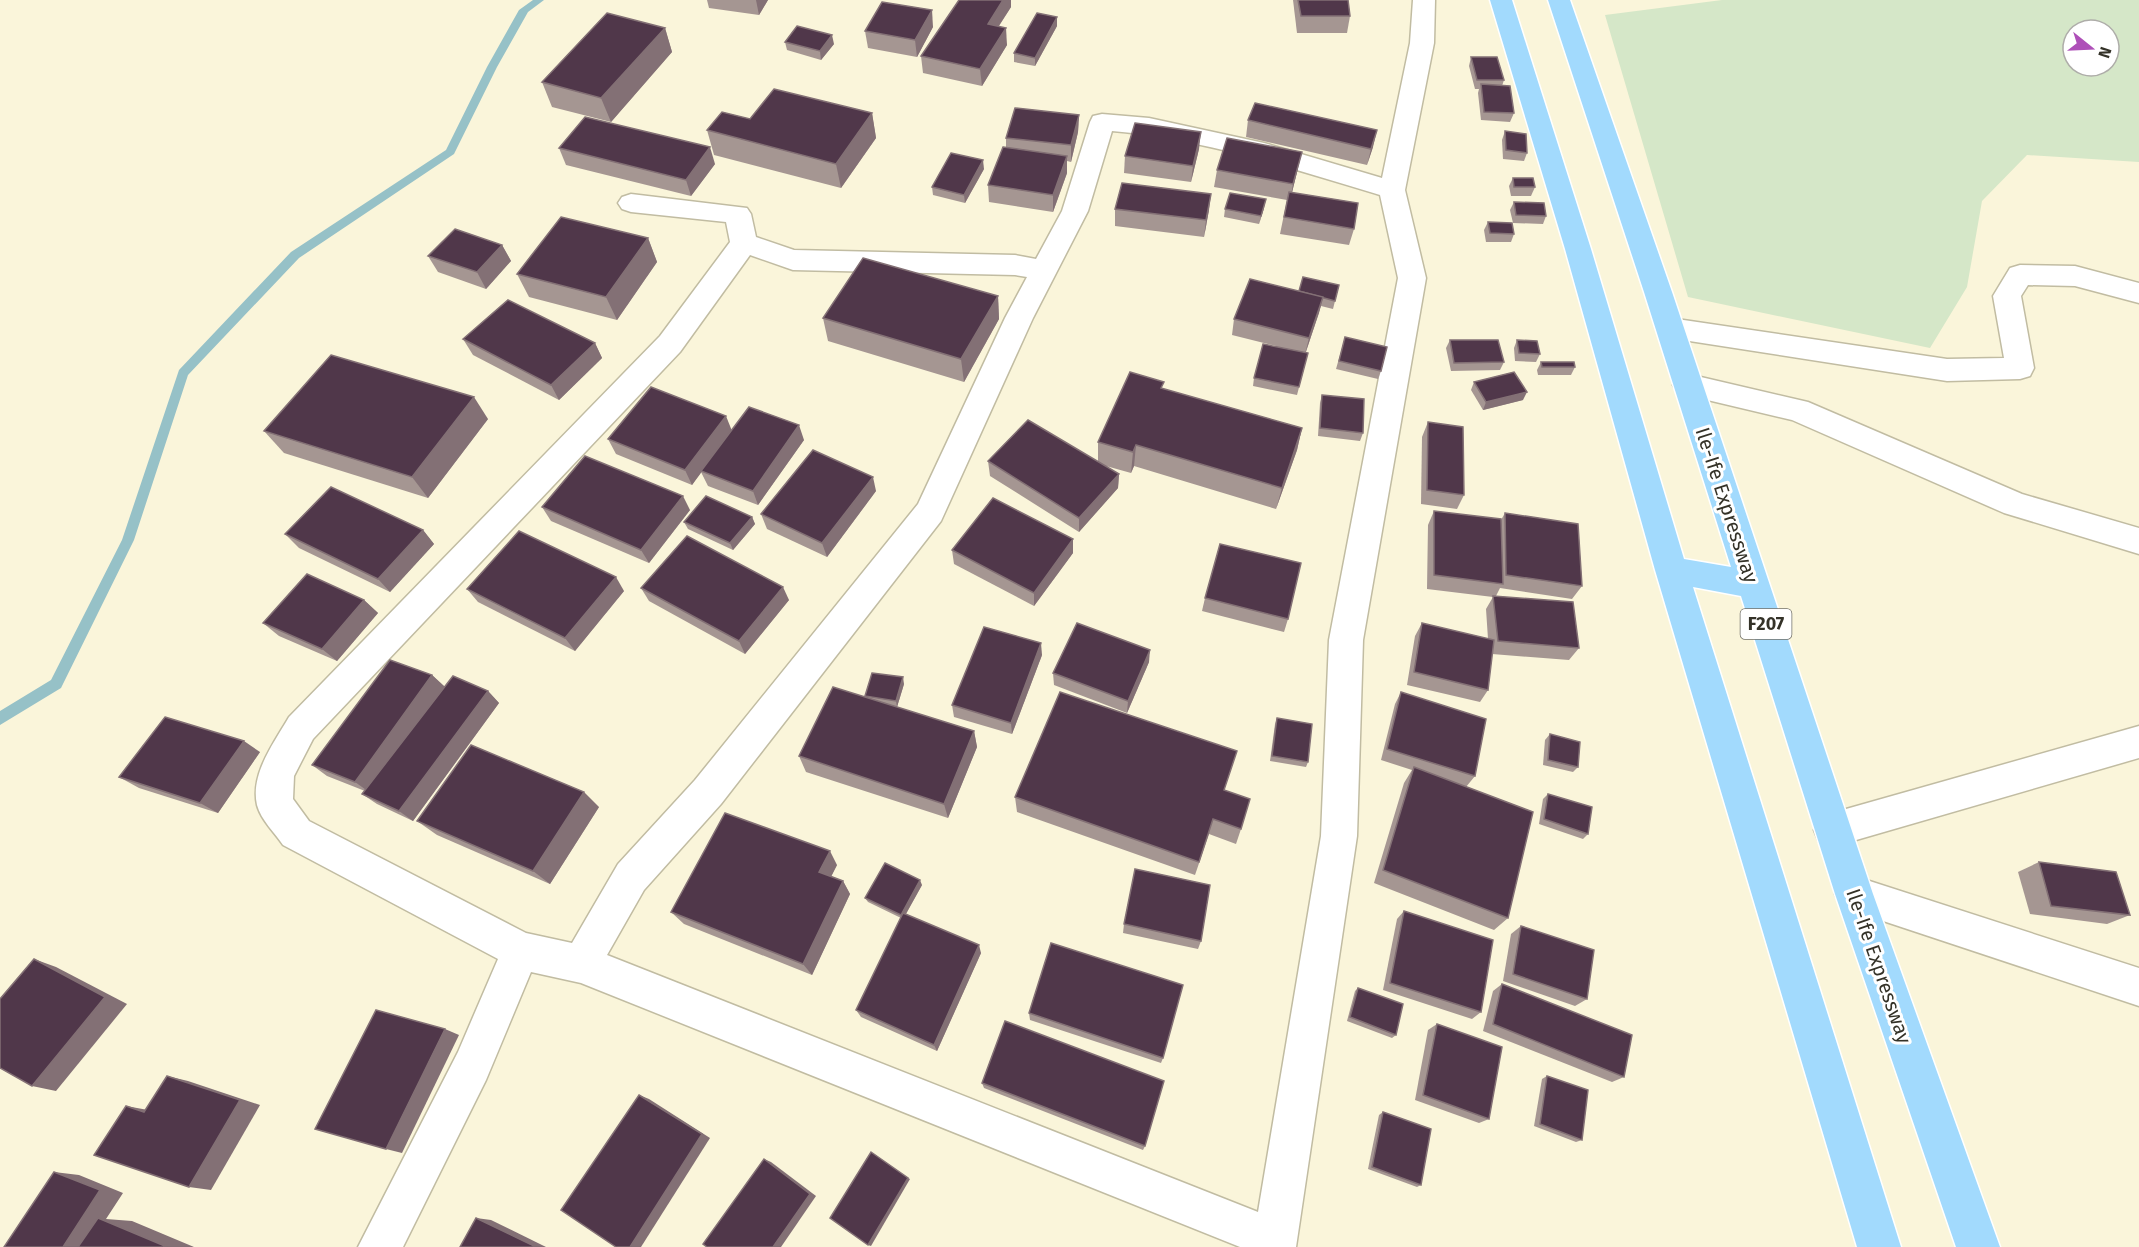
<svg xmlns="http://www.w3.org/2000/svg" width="2139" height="1247" font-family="'Fira Sans',sans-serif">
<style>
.green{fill:#d5e7c8;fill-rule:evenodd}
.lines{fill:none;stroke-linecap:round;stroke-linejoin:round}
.stream{fill:#96c1c7;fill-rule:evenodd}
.minor-casing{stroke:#c1bca2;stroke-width:3}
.primary-casing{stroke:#fff;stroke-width:3}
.minor{fill:#fff;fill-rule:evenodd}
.primary{fill:#a2dafd;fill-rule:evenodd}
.wall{fill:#a59692}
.shaded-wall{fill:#837075}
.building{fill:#50374a;stroke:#837075;stroke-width:1.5}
.labels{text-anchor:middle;stroke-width:6;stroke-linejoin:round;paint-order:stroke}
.shield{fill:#fff;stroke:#717068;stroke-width:1.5}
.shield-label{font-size:18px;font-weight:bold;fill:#343228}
.street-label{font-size:20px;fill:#343228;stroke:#fff}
</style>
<rect width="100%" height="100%" fill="#faf5da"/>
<path class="green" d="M1722,0H2139V162L2027,155L1982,201L1967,287L1930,348L1688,297L1605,15ZM2073,30H2109V66H2073Z"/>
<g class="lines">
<polygon class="stream" points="533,0 544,0 528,12 497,67 454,154 299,258 188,375 134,540 61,688 0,725 0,711 51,680 122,540 179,370 291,252 446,150 487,67 519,10"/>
<g class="minor-casing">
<g id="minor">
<path d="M1413,0H1435L1434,43L1405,190L1426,278L1363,640L1357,836L1296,1247H1240L581,983L531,972L486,1080L403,1247H358L458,1052L498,959L283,845C275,833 261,820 257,805C250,774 274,743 289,717L660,336L730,242L726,222L631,212L622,209L618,203L622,197L631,194L747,208L751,214L756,237L794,250L1015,255L1036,259L1062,211L1090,122L1093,116L1102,114L1149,118L1264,143L1382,178L1410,43ZM1112,131C1203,139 1293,169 1380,195L1398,278L1329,640L1321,836L1258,1212L607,955L644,890L721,804L941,521L1033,318L1088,211ZM750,255L793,270L1015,275L1027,277L1005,318L918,504L695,780L618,864L572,943L526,933L309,821L293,799L294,776L313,739L680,352Z"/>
<polygon points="2020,265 2075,266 2139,283 2139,303 2075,286 2028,285 2021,296 2034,368 2030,376 2020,379 1947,381 1670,338 1660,335 1656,328 1660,321 1670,318 1947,359 2004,358 1993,296 2010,268"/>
<polygon points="1688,374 1808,402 2022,494 2139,528 2139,554 2004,513 1792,420 1678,393 1673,385 1678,377"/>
<polygon points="2139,726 2139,758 1832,847 1819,842 1814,830 1819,818 1832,813"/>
<polygon points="1854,876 2139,968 2139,1006 1841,907 1835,894 1841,881"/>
</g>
</g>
<g class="primary-casing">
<polygon id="primary" points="1490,0 1512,0 1591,249 1684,559 1731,567 1644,292 1548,0 1570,0 1672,292 1873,894 2000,1247 1956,1247 1835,894 1741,596 1693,587 1901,1247 1857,1247 1655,570 1565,249"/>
</g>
<use href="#minor" class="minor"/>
<use href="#primary" class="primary"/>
</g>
<g class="wall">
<polygon points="707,0 768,0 759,15 709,8"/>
<polygon points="959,0 1011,0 1011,7 999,26 1007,45 982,86 923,73 921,56"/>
<polygon points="1293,0 1348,0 1350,16 1347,33 1297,33"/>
<polygon points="1057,17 1057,26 1035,66 1014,62 1014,53"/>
<polygon points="933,27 917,57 868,48 865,31"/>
<polygon points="665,28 672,52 611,122 552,107 542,82"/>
<polygon points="785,42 834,44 821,60 787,50"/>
<polygon points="1471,57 1504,80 1502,86 1514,113 1510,122 1481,120 1478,93 1479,89 1475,89 1469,66"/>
<polygon points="872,113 876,138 841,188 714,155 707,130 750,119"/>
<polygon points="1079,115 1078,132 1071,162 1067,161 1067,173 1053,212 989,202 988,185 1006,147 1006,138"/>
<polygon points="1248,120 1373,147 1367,165 1246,137"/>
<polygon points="1505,131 1527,153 1524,161 1503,159 1502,140"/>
<polygon points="559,148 715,164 691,196 566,165"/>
<polygon points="1199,149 1191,182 1124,173 1125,156"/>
<polygon points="1298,168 1292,192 1354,229 1349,245 1280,234 1287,200 1214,187 1217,170"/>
<polygon points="984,169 965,203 933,195 932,187"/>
<polygon points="1513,178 1535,187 1531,196 1511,196 1509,186"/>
<polygon points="1514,202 1546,216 1543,224 1513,223 1510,210"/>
<polygon points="1264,208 1259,224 1224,217 1225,209"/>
<polygon points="1115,209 1209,210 1204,237 1115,226"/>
<polygon points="1488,222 1514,234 1511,242 1486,242 1484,230"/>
<polygon points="648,238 657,262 617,320 529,297 517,274"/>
<polygon points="502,245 511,261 486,289 438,272 428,256"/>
<polygon points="1339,285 1333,309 1321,306 1306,352 1308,353 1297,395 1253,386 1254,378 1276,346 1232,335 1234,319 1299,291"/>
<polygon points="998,296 999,319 964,382 828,341 823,318"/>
<polygon points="1345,337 1381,371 1378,379 1336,369"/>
<polygon points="463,339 595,343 602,358 559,400 473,355"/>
<polygon points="1450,340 1504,362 1500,370 1451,371 1446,348"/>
<polygon points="1517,340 1540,354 1536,362 1515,361 1514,348"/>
<polygon points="1541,362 1575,367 1571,375 1538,375 1537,370"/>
<polygon points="1474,382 1523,400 1483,410 1471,390"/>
<polygon points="1163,389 1302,428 1297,450 1276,509 1134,466 1131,473 1106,466 1119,474 1118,488 1079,532 990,476 988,461 1098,461 1098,442"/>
<polygon points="1322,395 1363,433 1360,441 1318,436 1320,403"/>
<polygon points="488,419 428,498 284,453 264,431"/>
<polygon points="1428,422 1464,495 1457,509 1421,504 1422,437"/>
<polygon points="732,430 804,440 758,505 708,486 701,472 692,485 616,454 608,439"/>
<polygon points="876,491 827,557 767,529 761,514"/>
<polygon points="542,507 690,510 649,563 551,521"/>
<polygon points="1434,511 1501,520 1505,513 1582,586 1572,599 1500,588 1496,596 1579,648 1569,660 1492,654 1488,690 1480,702 1407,685 1415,636 1422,623 1488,639 1486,609 1493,597 1427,589 1428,525"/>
<polygon points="752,517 755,524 733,550 688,529 684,522"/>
<polygon points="423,530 434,544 390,592 299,548 285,534"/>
<polygon points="1073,539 1073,553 1034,606 954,564 952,550"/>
<polygon points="641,588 789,600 745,654 649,601"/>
<polygon points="467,589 624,591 575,651 478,602"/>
<polygon points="1205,598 1288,619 1284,632 1202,611"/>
<polygon points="364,600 378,613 337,661 279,636 263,623"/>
<polygon points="1042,655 1012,734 954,717 952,705"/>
<polygon points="1149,662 1127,713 1054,685 1053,673"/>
<polygon points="432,675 445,687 488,691 499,703 413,821 377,804 362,794 365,791 327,776 312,765"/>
<polygon points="904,684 897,707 974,731 977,747 948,818 806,772 799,756 865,696"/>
<polygon points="1401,692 1475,776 1466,787 1508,918 1494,930 1374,883 1404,783 1412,770 1381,760 1395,704"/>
<polygon points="1277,718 1308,762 1306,767 1270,761 1275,724"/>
<polygon points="1550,734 1578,767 1573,772 1543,765 1545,740"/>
<polygon points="260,752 218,813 139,788 119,777"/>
<polygon points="1224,791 1241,829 1236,844 1209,834 1195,875 1017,812 1015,797"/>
<polygon points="1548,794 1588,834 1583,839 1539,824 1543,799"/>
<polygon points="599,807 550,884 437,835 417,821"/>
<polygon points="2039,862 2130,915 2107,924 2030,914 2018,872"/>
<polygon points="837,865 831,876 843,881 850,894 812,975 684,924 671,912"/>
<polygon points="922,885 906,914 981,953 937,1051 861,1017 856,1010 901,918 868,902 865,898"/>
<polygon points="1404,911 1481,1012 1472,1019 1383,990 1397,919"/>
<polygon points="1124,924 1201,941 1198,949 1123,933"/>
<polygon points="1521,926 1587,999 1575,1006 1503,981 1511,934"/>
<polygon points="1502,984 1624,1077 1612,1082 1483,1031 1493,991"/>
<polygon points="1358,988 1396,1035 1392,1038 1347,1021 1355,991"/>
<polygon points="1029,1013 1163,1058 1161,1063 1030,1020"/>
<polygon points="1437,1024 1489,1119 1479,1123 1415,1100 1428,1030"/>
<polygon points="1547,1076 1582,1140 1576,1142 1534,1126 1542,1079"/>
<polygon points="982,1083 1145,1146 1143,1150 984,1088"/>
<polygon points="1383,1112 1421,1185 1417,1187 1368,1169 1379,1115"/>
</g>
<g class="shaded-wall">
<polygon points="756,0 768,0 759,15"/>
<polygon points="1003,0 1011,0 1011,7 989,41 988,24"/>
<polygon points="932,10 933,27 917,57 915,40"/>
<polygon points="1057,17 1057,26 1035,66 1035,58"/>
<polygon points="665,28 672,52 611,122 601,98"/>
<polygon points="1006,28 1007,45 982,86 980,69"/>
<polygon points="832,35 834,44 821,60 820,51"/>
<polygon points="872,113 876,138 841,188 836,164"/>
<polygon points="1079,115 1078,132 1071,162 1071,145"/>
<polygon points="1377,130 1373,147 1367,165 1371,149"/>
<polygon points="1201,132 1199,149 1191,182 1193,166"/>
<polygon points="710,147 715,164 691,196 686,180"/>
<polygon points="1302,152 1298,168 1290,201 1293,184"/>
<polygon points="1067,156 1067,173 1053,212 1053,195"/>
<polygon points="983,160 984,169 965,203 964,195"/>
<polygon points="1211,194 1209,210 1204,237 1206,220"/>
<polygon points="1266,199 1264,208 1259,224 1261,216"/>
<polygon points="648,238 657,262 617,320 606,297"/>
<polygon points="502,245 511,261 486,289 477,272"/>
<polygon points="998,296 999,319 964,382 961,359"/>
<polygon points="1323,297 1319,313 1305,354 1309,338"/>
<polygon points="595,343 602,358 559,400 551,385"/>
<polygon points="1527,392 1523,400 1483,410 1486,402"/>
<polygon points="474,397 488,419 428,498 412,477"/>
<polygon points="726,416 732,431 692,485 685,470"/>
<polygon points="799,425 804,440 758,505 753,491"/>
<polygon points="1302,428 1297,450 1276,509 1282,488"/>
<polygon points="1136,445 1134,466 1131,473 1133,452"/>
<polygon points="1119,474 1118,488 1079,532 1079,518"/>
<polygon points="873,477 876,491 827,557 822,543"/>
<polygon points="683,496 690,510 649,563 641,550"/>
<polygon points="752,517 755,524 733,550 730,543"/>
<polygon points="423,530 434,544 390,592 378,579"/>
<polygon points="1073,539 1073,553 1034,606 1034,593"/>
<polygon points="616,577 624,591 575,651 565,638"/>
<polygon points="783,587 789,600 745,654 739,641"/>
<polygon points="364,600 378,613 337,661 322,649"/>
<polygon points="1041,643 1042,655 1012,734 1011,723"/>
<polygon points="1150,650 1149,662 1127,713 1128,701"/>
<polygon points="432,675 445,687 369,792 355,782"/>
<polygon points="903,677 904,684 897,707 896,701"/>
<polygon points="488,691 499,703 413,821 399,811"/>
<polygon points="974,731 977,747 948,818 944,804"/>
<polygon points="244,741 260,752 218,813 200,803"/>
<polygon points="584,792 599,807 550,884 533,871"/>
<polygon points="830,851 837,865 827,885 819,872"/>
<polygon points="920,880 922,885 903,919 901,915"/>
<polygon points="843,881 850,894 812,975 803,964"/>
<polygon points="979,945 981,953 937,1051 934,1045"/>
<polygon points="34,959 56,967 127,1004 56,1091 32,1086"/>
<polygon points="445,1029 459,1035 402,1153 386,1149"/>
<polygon points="167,1076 188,1081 260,1105 211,1190 189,1187"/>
<polygon points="639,1095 649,1099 710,1138 641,1247 630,1247"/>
<polygon points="126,1106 148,1110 144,1112"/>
<polygon points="764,1159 771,1162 816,1196 781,1247 773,1247"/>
<polygon points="54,1172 79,1175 123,1193 106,1219 132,1221 194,1247 63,1247"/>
<polygon points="908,1178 910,1179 871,1246 868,1245"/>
<polygon points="476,1218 491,1220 546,1247 536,1247"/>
</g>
<g class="building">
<polygon points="959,0 1003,0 988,24 1006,28 980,69 921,56"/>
<polygon points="1298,0 1348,0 1350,16 1301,16"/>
<polygon points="882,2 932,10 915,40 865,31"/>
<polygon points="607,13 665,28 601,98 542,82"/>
<polygon points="1037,13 1057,17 1035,58 1014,53"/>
<polygon points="797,26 832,35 820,51 785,42"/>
<polygon points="1471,57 1497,57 1504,80 1477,80"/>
<polygon points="1481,84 1510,86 1514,113 1484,112"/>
<polygon points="774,89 872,113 836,164 707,130 722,112 750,119"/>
<polygon points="1255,103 1377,130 1371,149 1248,120"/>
<polygon points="1015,108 1079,115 1071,145 1006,138"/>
<polygon points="585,117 710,147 686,180 559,148"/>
<polygon points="1135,123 1201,132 1193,166 1125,156"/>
<polygon points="1505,131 1526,134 1527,153 1506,150"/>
<polygon points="1227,138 1302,152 1293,184 1217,170"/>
<polygon points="1003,147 1067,156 1053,195 988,185"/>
<polygon points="951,153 983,160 964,195 932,187"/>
<polygon points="1513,178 1533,178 1535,187 1514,187"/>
<polygon points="1122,183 1211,194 1206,220 1115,209"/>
<polygon points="1289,192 1358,203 1354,229 1284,217"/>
<polygon points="1230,193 1266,199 1261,216 1225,209"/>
<polygon points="1514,202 1544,203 1546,216 1516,215"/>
<polygon points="561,217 648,238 606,297 517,274"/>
<polygon points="1488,222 1512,223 1514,234 1490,233"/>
<polygon points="455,229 502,245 477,272 428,256"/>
<polygon points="863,258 998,296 961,359 823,318"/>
<polygon points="1303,277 1339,285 1335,301 1299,291"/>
<polygon points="1250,279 1323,297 1309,338 1234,319"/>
<polygon points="508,300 595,343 551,385 463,339"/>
<polygon points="1345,337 1387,347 1381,371 1339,361"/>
<polygon points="1450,340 1498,340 1504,362 1454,363"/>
<polygon points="1517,340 1537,341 1540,354 1519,353"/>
<polygon points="1263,344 1308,353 1299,387 1254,378"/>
<polygon points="331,355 474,397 412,477 264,431"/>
<polygon points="1541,362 1574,362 1575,367 1542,367"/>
<polygon points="1130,372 1164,382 1161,388 1302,428 1282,488 1136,445 1133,452 1098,442"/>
<polygon points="1514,372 1527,392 1486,402 1474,382"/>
<polygon points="651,387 726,416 685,470 608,439"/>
<polygon points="1322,395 1364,399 1363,433 1320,428"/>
<polygon points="749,407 799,425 753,491 701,471"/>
<polygon points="1028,420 1119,474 1079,518 988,461"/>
<polygon points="1428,422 1463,427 1464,495 1427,490"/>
<polygon points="813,450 873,477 822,543 761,514"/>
<polygon points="585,456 683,496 641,550 542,507"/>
<polygon points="331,487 423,530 378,579 285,534"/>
<polygon points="706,496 752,517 730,543 684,522"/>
<polygon points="993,498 1073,539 1034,593 952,550"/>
<polygon points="1434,511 1501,519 1503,584 1434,575"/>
<polygon points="1505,513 1578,524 1582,586 1506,575"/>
<polygon points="519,531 616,577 565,638 467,589"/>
<polygon points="687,536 783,587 739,641 641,588"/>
<polygon points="1220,544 1301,563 1288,619 1205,598"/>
<polygon points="307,574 364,600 322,649 263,623"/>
<polygon points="1493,596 1573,602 1579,648 1498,641"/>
<polygon points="1077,623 1150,650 1128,701 1053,673"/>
<polygon points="1422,623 1494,640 1488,690 1414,672"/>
<polygon points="984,627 1041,643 1011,723 952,705"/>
<polygon points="390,660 432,675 355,782 312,765"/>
<polygon points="872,673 903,677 896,701 865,696"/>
<polygon points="453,676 488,691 399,811 362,794"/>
<polygon points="833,687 974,731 944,804 799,756"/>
<polygon points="1060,692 1237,751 1224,790 1250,799 1241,829 1213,819 1199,862 1015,797"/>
<polygon points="1401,692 1486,719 1475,776 1387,749"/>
<polygon points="165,717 244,741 200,803 119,777"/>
<polygon points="1277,718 1312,724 1308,762 1272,756"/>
<polygon points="1550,734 1580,742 1578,767 1548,760"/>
<polygon points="471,745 584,792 533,871 417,821"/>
<polygon points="1414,767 1533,812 1508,918 1383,870"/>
<polygon points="1548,794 1592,807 1588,834 1544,819"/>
<polygon points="725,813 830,851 819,872 843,881 803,964 671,912"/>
<polygon points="2039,862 2116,872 2130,915 2051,906"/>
<polygon points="885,863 920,880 901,915 865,898"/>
<polygon points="1135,869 1210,885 1201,941 1124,924"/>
<polygon points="1404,911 1493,940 1481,1012 1390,983"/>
<polygon points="903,913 979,945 934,1045 856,1010"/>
<polygon points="1521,926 1594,950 1587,999 1513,974"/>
<polygon points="1051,943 1183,985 1163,1058 1029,1013"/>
<polygon points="34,959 105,997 32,1086 0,1068 0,999"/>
<polygon points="1502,984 1632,1035 1624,1077 1493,1024"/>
<polygon points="1358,988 1403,1004 1396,1035 1350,1017"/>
<polygon points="376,1010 445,1029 386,1149 315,1129"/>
<polygon points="1005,1021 1164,1081 1145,1146 982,1083"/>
<polygon points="1437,1024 1502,1047 1489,1119 1423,1095"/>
<polygon points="167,1076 240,1100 189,1187 94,1155 126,1106 144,1112"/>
<polygon points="1547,1076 1588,1090 1582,1140 1540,1124"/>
<polygon points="639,1095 702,1134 630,1247 616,1247 561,1210"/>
<polygon points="1383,1112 1431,1129 1421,1185 1372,1167"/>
<polygon points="871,1152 908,1178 868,1245 830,1218"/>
<polygon points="764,1159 810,1194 773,1247 707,1247 703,1244"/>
<polygon points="54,1172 100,1190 63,1247 4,1247"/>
<polygon points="98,1218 167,1247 78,1247"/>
<polygon points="476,1218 536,1247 460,1247"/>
</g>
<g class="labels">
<rect class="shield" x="1740.5" y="609" width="51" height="30" rx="4.5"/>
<g class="shield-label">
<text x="1766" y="630">F207</text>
</g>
<g class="street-label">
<text transform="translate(1727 505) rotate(72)" y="7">Ile-Ife Expressway</text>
<text transform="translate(1879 966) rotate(71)" y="7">Ile-Ife Expressway</text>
</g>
</g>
<g transform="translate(2091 48) rotate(108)"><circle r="28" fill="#ffffff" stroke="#aeada9" stroke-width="1.5"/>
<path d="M0-4.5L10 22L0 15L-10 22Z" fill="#ae4fb8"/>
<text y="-9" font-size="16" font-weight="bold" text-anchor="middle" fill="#343228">N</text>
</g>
</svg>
